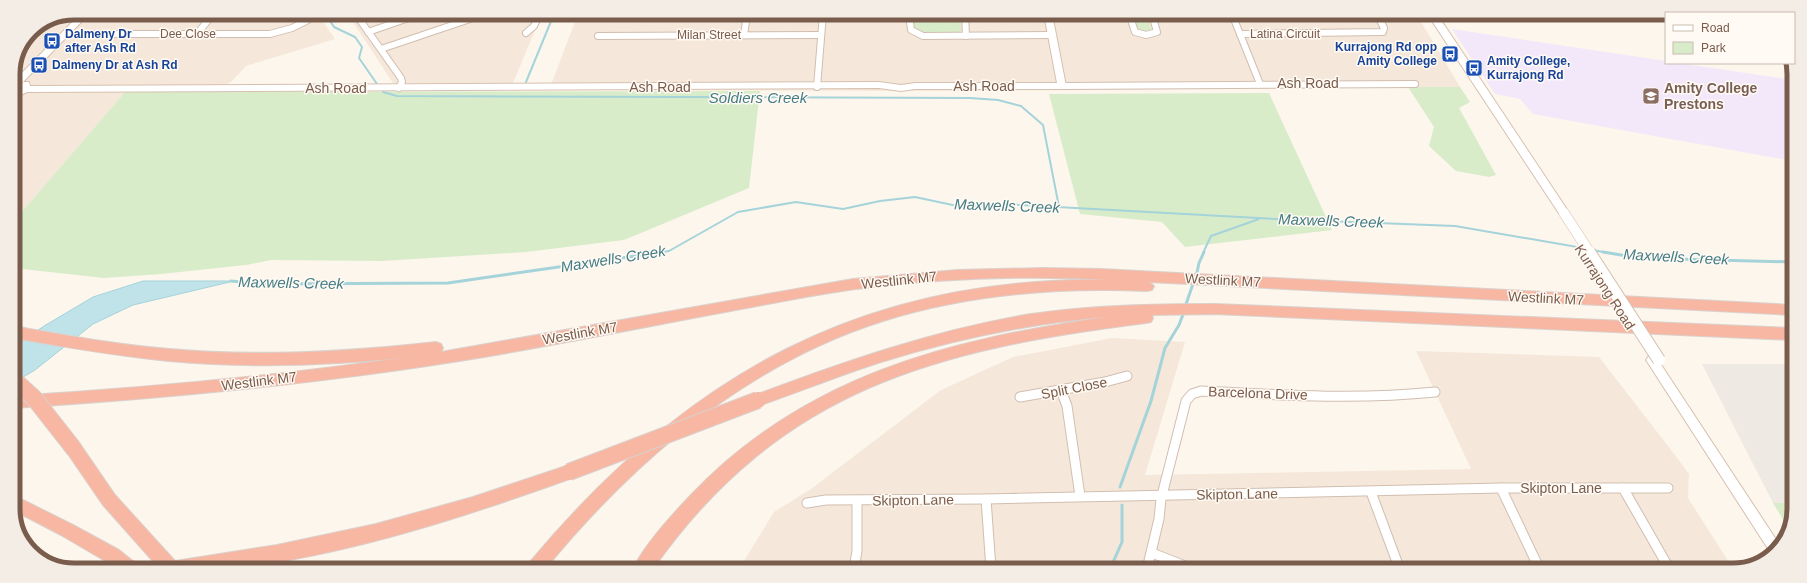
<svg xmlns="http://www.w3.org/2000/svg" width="1807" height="583" font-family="Helvetica,sans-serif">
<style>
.residential{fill:#f5e8da}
.industrial{fill:#efe9e4}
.education{fill:#f3e8fa}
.green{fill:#d8ecc9}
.water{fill:#bfe3e8;stroke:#a5d3da}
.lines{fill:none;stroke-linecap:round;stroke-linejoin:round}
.stream-far1{stroke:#a5d3da;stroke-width:2}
.stream{stroke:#a5d3da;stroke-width:3}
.street-far1-casing{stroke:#d1beb0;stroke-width:8}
.street-casing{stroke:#d1beb0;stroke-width:11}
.secondary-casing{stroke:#d6c0b0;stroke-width:2}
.highway-casing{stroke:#dad1cd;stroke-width:2}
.street-far1{stroke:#fff;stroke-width:6}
.street{stroke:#fff;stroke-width:9}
.secondary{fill:#fff;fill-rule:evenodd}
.highway{fill:#f7b7a3;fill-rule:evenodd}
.secondary-bridge-far1-casing{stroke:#d6c0b0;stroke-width:11;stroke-linecap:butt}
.secondary-bridge-casing{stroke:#d6c0b0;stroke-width:14;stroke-linecap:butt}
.highway-bridge-casing{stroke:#dad1cd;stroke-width:18;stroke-linecap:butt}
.secondary-bridge-far1{stroke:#fff;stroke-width:10}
.secondary-bridge{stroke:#fff;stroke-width:12}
.highway-bridge{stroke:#f7b7a3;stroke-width:16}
.labels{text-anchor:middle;stroke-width:3;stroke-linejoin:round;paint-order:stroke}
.far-transit-label{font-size:12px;font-weight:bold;fill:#164399;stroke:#fffaf3;text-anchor:start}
.far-street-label{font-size:12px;fill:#7a5c4d;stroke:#fffaf3}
.street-label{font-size:14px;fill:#7a5c4d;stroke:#fffaf3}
.education-label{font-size:14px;font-weight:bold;fill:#785e54;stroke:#fffaf3;text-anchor:start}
.water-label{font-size:15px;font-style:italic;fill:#437c86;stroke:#fffaf3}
.rim{fill:none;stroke:#7a5c4d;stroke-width:5}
</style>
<rect width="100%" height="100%" fill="#fdf6ec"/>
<g class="residential">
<polygon points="74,13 317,13 335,39 246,66 232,81 214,92 125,92 13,222 13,74 31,31"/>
<polygon points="347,13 542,14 513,83 393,83"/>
<polygon points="578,14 1417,15 1460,87 968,91 549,90"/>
<polygon points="1112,338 1185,342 1145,475 1471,469 1416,351 1599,357 1675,455 1689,474 1688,498 1734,570 739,569 774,512 811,489 941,390 1013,357"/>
</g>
<polygon class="industrial" points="1702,364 1793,364 1792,503 1773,503"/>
<polygon class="education" points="1452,29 1666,61 1666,63 1678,63 1794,80 1793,161 1533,114 1520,99 1495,94"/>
<g class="green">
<path d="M912,14H960L961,31L957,33C947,33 921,36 915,30C911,26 912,19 912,14Z"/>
<path d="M1133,14H1147L1151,30L1149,32C1135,30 1136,27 1133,14Z"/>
<polygon points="1408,87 1460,87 1470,102 1459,108 1496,175 1489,177 1456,171 1429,146 1434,127"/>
<polygon points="760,91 749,188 624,240 526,252 382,261 271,260 246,265 161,274 104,278 13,268 13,222 125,92"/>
<polygon points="1269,93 1332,230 1185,247 1162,222 1080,214 1049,94"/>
<polygon points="1773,503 1792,503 1792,525 1789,529"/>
</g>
<polygon class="water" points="143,281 234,281 133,305 93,324 35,370 13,383 13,347 44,326 93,297"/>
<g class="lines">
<g class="stream-far1">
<polyline points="325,13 334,27 355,37 362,47 359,58 377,84"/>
<polyline points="526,82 554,14"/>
<polyline points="383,92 397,96 970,98 998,100 1021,106 1043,125 1059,207"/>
<polyline points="1592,250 1609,253"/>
<polyline points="656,253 669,251 738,212 796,202 843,209 880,201 915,197 962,207 1003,204 1275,219 1455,226 1583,248"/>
<polyline points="1203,253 1211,236 1259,219"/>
</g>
<g class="stream">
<polyline points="1603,252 1639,258 1793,262"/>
<polyline points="1196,277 1199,263 1204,252"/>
<polyline points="231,281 261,284 448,283 663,252"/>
<polyline points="1185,307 1194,281"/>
<polyline points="1120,487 1151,401 1165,348 1179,325 1184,312"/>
<polyline points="1110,569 1122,542 1122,505"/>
</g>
<g class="street-far1-casing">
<g id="street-far1">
<polyline points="355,13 401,78 402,82 399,88"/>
<polyline points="909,14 911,30 923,36 1051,35"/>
<polyline points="965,14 966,36"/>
<polyline points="1129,14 1135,32 1146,35 1157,32 1152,14"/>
<polyline points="1232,14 1260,84"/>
<polyline points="368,32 423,13"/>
<polyline points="526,33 534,26 540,14"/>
<polyline points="66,34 270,34 292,28 308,20"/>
<polyline points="197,34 214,13"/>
<polyline points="1240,34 1383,32 1384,28 1377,15"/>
<polyline points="744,35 747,14"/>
<polyline points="598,36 821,35"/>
<polyline points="381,49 485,14"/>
<polyline points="1062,86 1415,84"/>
<polyline points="817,87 823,14"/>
</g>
</g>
<g class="street-casing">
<g id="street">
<polyline points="1061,390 1067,406 1080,496"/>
<polyline points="1020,397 1105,382 1127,376"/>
<polyline points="1501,488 1540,570"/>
<polyline points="1623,488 1670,570"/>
<polyline points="1371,492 1400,570"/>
<polyline points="986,499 991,569"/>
<polyline points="807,503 826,500 986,499 1501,488 1668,488"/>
<polyline points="1152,553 1193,569"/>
<polyline points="854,569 857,551 857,501"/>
<path d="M1147,569L1159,519L1161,499L1186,401L1192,394L1201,391C1279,395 1357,400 1435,392"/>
</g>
</g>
<g class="secondary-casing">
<g id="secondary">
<polygon points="81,13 90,13 23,82 29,82 30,86 879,82 901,85 915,83 1057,83 1044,14 1052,14 1066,86 1062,89 915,89 901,91 879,88 27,92 13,99 13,92 21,88 23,82 18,85 15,84 14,82 15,80"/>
<polygon points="1428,15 1436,15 1445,26 1568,211 1569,213 1568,215 1560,215"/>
<polygon points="1652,355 1656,357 1779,544 1772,555 1648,363 1646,360 1648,357"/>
</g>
</g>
<g class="highway-casing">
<g id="highway">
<path d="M1043,268L1101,269L1793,305V315L1149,282L1154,286L1152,290L1147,291C1058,287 969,294 883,321C747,364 635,460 546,568H527L530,562C686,375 864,275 1112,280C1027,275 941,278 856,289C818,294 779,302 741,309C655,325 570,342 484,357C328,383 171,398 13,408V396C145,388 277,376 408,357C329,366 248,368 169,361C117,356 65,347 13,338V326C65,335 117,345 169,349C258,357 347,352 436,342L441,344L443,348L441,352L853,279L957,270Z"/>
<path d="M1215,304L1793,328V340L1215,314L1152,315L1153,318L1151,322L1146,323C938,349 780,388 653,569H633C644,545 671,516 689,497C803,376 949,339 1108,317C1030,323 956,339 881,362C840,375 799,392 758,406L753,404L750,400L753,396C843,362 935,330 1031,314C1092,305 1154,304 1215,304Z"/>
<path d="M74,442L80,444L115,495L175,561L277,545L376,524L473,497L569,465L575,467L577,472L575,477C467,516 352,554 238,568C212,571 184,568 159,568L103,505L68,454L66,449L68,444Z"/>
<polygon points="13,495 73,525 119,550 134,562 137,568 115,568 107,562 61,535 13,510"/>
</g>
</g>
<use href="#street-far1" class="street-far1"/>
<use href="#street" class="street"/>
<use href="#secondary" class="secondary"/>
<use href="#highway" class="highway"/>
<g class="secondary-bridge-far1-casing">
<polyline id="secondary-bridge-far1" points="1564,213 1590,253"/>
</g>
<g class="secondary-bridge-casing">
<polyline id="secondary-bridge" points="1589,252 1659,360"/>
</g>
<g class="highway-bridge-casing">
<g id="highway-bridge">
<polyline points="13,379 34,398 74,449"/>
<polyline points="569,472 758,400"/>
</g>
</g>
<use href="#secondary-bridge-far1" class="secondary-bridge-far1"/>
<use href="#secondary-bridge" class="secondary-bridge"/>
<use href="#highway-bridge" class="highway-bridge"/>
</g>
<defs>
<g id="bus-square" transform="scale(0.9)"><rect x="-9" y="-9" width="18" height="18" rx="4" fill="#1a4fb4" stroke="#fffaf3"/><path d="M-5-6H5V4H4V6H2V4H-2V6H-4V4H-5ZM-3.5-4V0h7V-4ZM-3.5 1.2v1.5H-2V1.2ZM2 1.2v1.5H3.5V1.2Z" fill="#fff"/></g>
<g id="school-square" transform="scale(0.9)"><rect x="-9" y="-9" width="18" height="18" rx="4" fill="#8d6e63" stroke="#fffaf3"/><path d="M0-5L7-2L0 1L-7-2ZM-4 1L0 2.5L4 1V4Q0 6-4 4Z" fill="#fff"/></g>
</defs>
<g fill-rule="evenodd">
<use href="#bus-square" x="52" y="41"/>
<use href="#bus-square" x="1450" y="54"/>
<use href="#bus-square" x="39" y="65"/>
<use href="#bus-square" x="1474" y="68"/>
<use href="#school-square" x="1651" y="96"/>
</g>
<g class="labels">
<g class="far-transit-label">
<text x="65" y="38">Dalmeny Dr<tspan x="65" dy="14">after Ash Rd</tspan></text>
<text x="1437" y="51" text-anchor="end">Kurrajong Rd opp<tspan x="1437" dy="14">Amity College</tspan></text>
<text x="1487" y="65">Amity College,<tspan x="1487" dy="14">Kurrajong Rd</tspan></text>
<text x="52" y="69">Dalmeny Dr at Ash Rd</text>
</g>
<g class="far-street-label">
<text x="188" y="38">Dee Close</text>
<text x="1285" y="38">Latina Circuit</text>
<text x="709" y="39">Milan Street</text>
</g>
<g class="street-label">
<text x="1308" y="88">Ash Road</text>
<text x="984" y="91">Ash Road</text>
<text x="660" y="92">Ash Road</text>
<text x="336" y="93">Ash Road</text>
<text transform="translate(899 280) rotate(-6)" y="5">Westlink M7</text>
<text transform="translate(1223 280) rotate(3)" y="5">Westlink M7</text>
<text transform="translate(1605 287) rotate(57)" y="5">Kurrajong Road</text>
<text transform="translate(1546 298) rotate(3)" y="5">Westlink M7</text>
<text transform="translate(580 333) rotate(-10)" y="5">Westlink M7</text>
<text transform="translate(259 381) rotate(-7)" y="5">Westlink M7</text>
<text transform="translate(1074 388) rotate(-11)" y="5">Split Close</text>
<text transform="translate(1258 393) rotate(2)" y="5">Barcelona Drive</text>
<text x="1561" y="493">Skipton Lane</text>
<text transform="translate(1237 494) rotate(-1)" y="5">Skipton Lane</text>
<text transform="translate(913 500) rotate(-1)" y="5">Skipton Lane</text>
</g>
<g class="education-label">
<text x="1664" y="93">Amity College<tspan x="1664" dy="16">Prestons</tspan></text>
</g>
<g class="water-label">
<text x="758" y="103">Soldiers Creek</text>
<text transform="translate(1007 206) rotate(2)" y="5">Maxwells Creek</text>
<text transform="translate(1331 221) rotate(2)" y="5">Maxwells Creek</text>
<text transform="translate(1676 257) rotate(3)" y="5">Maxwells Creek</text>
<text transform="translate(613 259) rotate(-9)" y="5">Maxwells Creek</text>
<text transform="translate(291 283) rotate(1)" y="5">Maxwells Creek</text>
</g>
</g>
<path d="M0 0H1807V583H0ZM74 20H1733A54 54 0 0 1 1787 74V509A54 54 0 0 1 1733 563H74A54 54 0 0 1 20 509V74A54 54 0 0 1 74 20Z" fill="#f4ede6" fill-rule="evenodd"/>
<path class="rim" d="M74 20H1733A54 54 0 0 1 1787 74V509A54 54 0 0 1 1733 563H74A54 54 0 0 1 20 509V74A54 54 0 0 1 74 20Z"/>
<rect x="1665" y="12" width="130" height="52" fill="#fffaf3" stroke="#cabbb1"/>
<rect x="1673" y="25" width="20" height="6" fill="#ffffff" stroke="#cabbb1"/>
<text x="1701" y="32" font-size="12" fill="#7a5c4d">Road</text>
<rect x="1673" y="42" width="20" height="12" fill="#d8ecc9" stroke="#cabbb1"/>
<text x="1701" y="52" font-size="12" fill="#7a5c4d">Park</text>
</svg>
